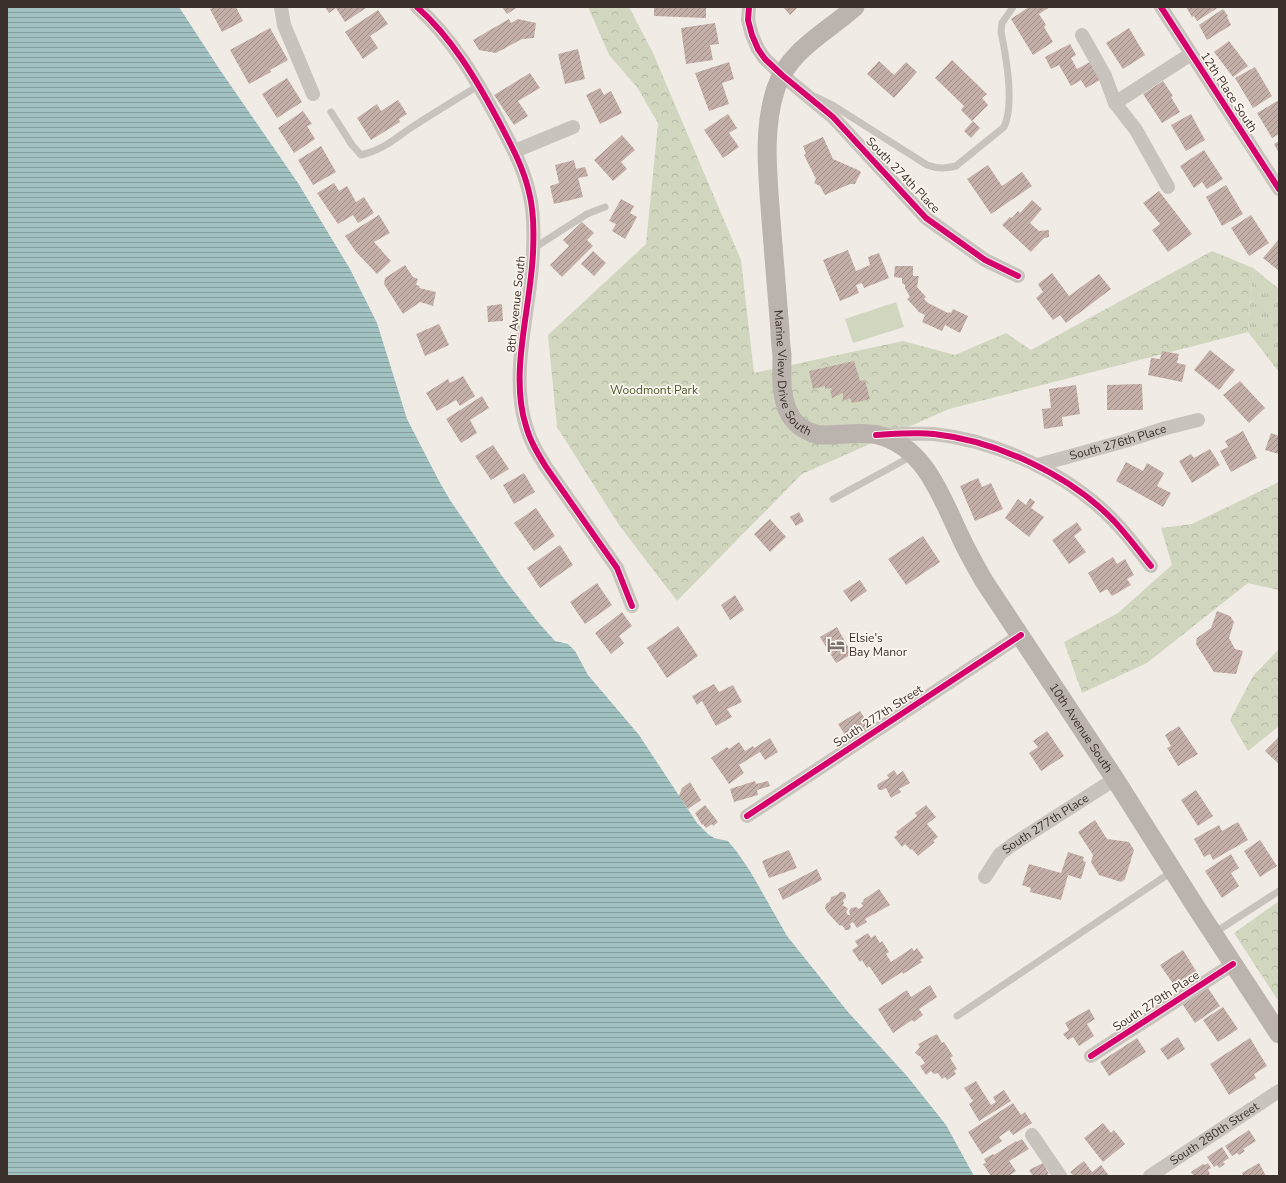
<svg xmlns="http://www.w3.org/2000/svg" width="1286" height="1183" font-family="'Nunito Sans',sans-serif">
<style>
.grass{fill:url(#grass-tufts)}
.forest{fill:url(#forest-crowns)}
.pitch{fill:#d1d6bf}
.water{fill:url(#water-rules)}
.building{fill:url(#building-hatch)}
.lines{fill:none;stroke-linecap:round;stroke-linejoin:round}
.lane{stroke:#c9c3be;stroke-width:7}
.street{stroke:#c9c3be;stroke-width:14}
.secondary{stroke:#bab3ae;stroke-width:19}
.cycleway-casing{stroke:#fbf5ee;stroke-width:8}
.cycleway{stroke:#d6006c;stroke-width:6}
.labels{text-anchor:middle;stroke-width:3.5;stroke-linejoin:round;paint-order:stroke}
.street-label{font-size:12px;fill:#3b302b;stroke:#fbf5ee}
.park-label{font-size:12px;fill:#4a5a2e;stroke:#fbf5ee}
.poi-label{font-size:12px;fill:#3b302b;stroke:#fbf5ee;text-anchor:start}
</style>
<defs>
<pattern id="grass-tufts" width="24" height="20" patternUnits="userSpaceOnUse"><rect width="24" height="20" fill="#d1d6bf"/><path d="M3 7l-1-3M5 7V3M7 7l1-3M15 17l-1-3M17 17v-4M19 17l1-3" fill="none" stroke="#b4b8a4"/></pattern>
<pattern id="forest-crowns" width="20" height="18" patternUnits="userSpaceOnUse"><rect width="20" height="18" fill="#d1d6bf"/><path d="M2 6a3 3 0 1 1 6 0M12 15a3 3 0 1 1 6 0" fill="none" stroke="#b4b8a4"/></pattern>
<pattern id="water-rules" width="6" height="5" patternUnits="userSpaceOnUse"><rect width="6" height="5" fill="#a1c2c1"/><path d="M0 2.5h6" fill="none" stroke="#849e9d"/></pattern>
<pattern id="building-hatch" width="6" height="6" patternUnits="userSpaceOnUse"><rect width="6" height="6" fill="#c3afa7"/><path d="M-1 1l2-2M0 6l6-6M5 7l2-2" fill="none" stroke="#a08f88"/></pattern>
</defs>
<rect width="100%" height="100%" fill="#f0ebe5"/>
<polygon class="grass" points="1253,268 1279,289 1279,372 1248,332"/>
<g class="forest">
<polygon points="588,7 629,7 653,53 741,260 754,373 903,341 955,355 1006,333 1031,350 1212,251 1253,268 1248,332 949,409 802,474 677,601 619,525 557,427 548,335 646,244 658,123 637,87 609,55"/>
<polygon points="1279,482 1279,590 1248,583 1147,663 1082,693 1064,642 1118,613 1172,565 1161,528 1192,524"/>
<polygon points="1279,649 1279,726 1248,751 1230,720 1253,676"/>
<polygon points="1279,901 1279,1002 1234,933"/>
</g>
<polygon class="pitch" points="896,302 904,327 853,343 845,319"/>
<polygon class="water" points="7,7 179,7 220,70 298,183 350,269 377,323 407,419 439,481 450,500 502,576 538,622 555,641 568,644 575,651 588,675 639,735 697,823 708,834 714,838 728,841 737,852 750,871 787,936 848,1012 907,1076 946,1125 974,1176 7,1176"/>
<g class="building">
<polygon points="214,7 236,7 243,21 222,32 210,9"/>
<polygon points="325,7 366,7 366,8 345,22 336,8 329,13"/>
<polygon points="502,7 518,7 507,14"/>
<polygon points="654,7 706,7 706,18 654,16"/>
<polygon points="783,7 798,7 790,15"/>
<polygon points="1029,7 1050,7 1039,14 1046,25 1044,27 1053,42 1033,55 1011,19"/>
<polygon points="1186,7 1219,7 1197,21 1194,16 1192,17"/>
<polygon points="1223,9 1228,16 1227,17 1231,25 1207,40 1199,25"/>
<polygon points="378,10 388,24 370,36 378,48 363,59 345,32"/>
<polygon points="509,19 511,23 518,19 536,23 534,38 522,39 496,53 479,50 473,40"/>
<polygon points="715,23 719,44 710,45 713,60 686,64 681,28"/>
<polygon points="270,28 288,60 270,70 271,72 249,84 230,50"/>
<polygon points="1129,28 1145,55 1123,69 1106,43"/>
<polygon points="1229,41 1248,66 1233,77 1214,52"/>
<polygon points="1070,44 1076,55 1071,58 1077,69 1090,62 1100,80 1086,88 1081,80 1071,86 1059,65 1051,69 1045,57"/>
<polygon points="578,49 585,79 565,84 558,54"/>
<polygon points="952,60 987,94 982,98 988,105 972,121 961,110 964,106 935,78"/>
<polygon points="879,61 894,75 906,62 917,72 894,98 867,74"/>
<polygon points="729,62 734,79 722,83 729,104 709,111 695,73"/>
<polygon points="1255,67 1272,96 1253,108 1235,78"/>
<polygon points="530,73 540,88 518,101 528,116 514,125 494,95"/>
<polygon points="287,78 302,102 277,118 262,94"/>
<polygon points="1163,81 1173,96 1171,97 1180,112 1162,123 1143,94"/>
<polygon points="600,88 604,95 611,91 622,113 600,124 586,95"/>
<polygon points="398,100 407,114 399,119 400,122 371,140 357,118 377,104 381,111"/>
<polygon points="1279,100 1279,134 1272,138 1257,113"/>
<polygon points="303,111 312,124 307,126 315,139 294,153 278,128"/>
<polygon points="728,114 737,128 729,133 739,147 723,158 704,130"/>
<polygon points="1191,114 1205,140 1186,151 1171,125"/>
<polygon points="973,121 980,128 971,138 964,131"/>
<polygon points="622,135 635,150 621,162 627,169 613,181 594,160"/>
<polygon points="823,137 833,159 858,170 861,172 855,184 850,184 825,195 820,186 814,183 816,179 804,155 806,154 803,146"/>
<polygon points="1279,141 1279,153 1274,144"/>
<polygon points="321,146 336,172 313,185 298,160"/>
<polygon points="1204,150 1223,179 1207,189 1202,182 1194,188 1180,166"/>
<polygon points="574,160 576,169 585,167 588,176 578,178 583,197 554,204 550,186 559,183 555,165"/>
<polygon points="988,165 1002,186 1022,172 1032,186 991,214 967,179"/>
<polygon points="334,183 339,191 347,186 356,202 364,197 374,213 358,223 353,215 338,224 317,193"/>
<polygon points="1226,185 1243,214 1222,226 1206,197"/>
<polygon points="1159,191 1192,234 1168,252 1152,230 1160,224 1143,203"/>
<polygon points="621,199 634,206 630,213 637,217 625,239 612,231 616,224 609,221"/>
<polygon points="1032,200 1042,209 1030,223 1039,231 1049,230 1049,237 1044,238 1031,252 1002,225 1010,217 1012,218 1018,211 1020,213"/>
<polygon points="379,215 390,233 374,242 391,261 377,274 356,252 345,236"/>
<polygon points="1251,215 1269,243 1249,256 1231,228"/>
<polygon points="582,222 594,233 587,240 593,246 562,277 550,265 569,246 563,240"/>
<polygon points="1279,239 1279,271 1263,258"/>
<polygon points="848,250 856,271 870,265 868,257 879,253 889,278 864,288 862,283 856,285 859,293 840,301 823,260"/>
<polygon points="593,251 606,263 594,276 581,264"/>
<polygon points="405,265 413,277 418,279 416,285 420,286 419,288 436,292 433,306 420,302 403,314 384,284 385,278"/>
<polygon points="895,266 913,266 913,276 919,276 917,287 926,297 924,299 928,303 948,313 949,312 951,313 953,309 968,316 960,333 945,325 942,331 922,322 925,315 919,312 907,299 910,297 905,288 905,285 902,283 902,278 894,277"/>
<polygon points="1052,273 1069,296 1099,274 1111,289 1066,323 1060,315 1053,320 1036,298 1043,292 1038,284"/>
<polygon points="502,304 503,321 488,322 487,306"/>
<polygon points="439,324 449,345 425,356 416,334"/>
<polygon points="1210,350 1235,370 1219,390 1194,370"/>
<polygon points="1162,351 1179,354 1177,363 1186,365 1182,382 1148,375 1151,358 1160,359"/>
<polygon points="854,361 860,381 865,380 870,399 852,403 850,398 843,401 843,393 832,398 830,390 832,390 831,388 825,389 825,386 813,389 809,371"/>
<polygon points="463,376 475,396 460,406 456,400 437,411 426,393 448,379 450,383"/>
<polygon points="1240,381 1265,408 1249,423 1223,395"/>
<polygon points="1142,384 1143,410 1107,410 1107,385"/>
<polygon points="1076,385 1080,414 1062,417 1063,426 1044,429 1042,409 1051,408 1049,389"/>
<polygon points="482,396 489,408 470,420 477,433 461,443 446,419"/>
<polygon points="1243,431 1257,458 1231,472 1220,451 1228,447 1225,441"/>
<polygon points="1271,433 1279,436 1279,454 1265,450"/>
<polygon points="493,445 509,469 491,480 475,456"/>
<polygon points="1210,449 1220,465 1192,483 1179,461 1191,454 1194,458"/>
<polygon points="1126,462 1143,471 1147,463 1164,473 1157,486 1171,493 1163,507 1116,481"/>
<polygon points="524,473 535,492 514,504 503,485"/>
<polygon points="978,478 982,487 991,483 1003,509 975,521 960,486"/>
<polygon points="1030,498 1035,502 1031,508 1044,517 1029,537 1005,518 1018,499 1026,505"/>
<polygon points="536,508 555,536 534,551 514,523"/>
<polygon points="799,512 804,521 796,526 790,517"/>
<polygon points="770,519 786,537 770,552 754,534"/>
<polygon points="1077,522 1082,530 1074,536 1086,552 1069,564 1052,540"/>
<polygon points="923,536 940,562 906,585 888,559"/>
<polygon points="560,545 573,565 540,588 527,568"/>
<polygon points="1113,557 1117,564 1125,559 1134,575 1127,579 1131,585 1112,596 1107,589 1100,593 1088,573"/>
<polygon points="860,580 867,591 851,602 843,591"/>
<polygon points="597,583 612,605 585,624 570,602"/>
<polygon points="735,595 744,610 730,620 721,605"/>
<polygon points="1217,611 1230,616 1234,622 1229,638 1235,649 1243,651 1236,674 1214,672 1196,644 1197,638 1211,628"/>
<polygon points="622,612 632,626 619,636 624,643 611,654 595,633"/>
<polygon points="678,626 698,656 667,678 647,648"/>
<polygon points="837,627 852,654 836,663 820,637"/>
<polygon points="714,684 719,692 733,685 742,702 727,709 732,717 716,726 702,701 697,705 692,696"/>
<polygon points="860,711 870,727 849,741 838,724"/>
<polygon points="1179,726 1198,754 1178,766 1167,748 1171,746 1165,735"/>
<polygon points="1047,731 1064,756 1041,771 1029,753 1038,747 1033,741"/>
<polygon points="1279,737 1279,764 1265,751"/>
<polygon points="770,738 778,752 765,760 760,752 739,765 744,773 729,784 711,758 727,747 729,749 739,742 745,751 753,746 754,748"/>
<polygon points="894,770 897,775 903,771 910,783 899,789 901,792 891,798 886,788 882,790 879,790 877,786 878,784 889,778 887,775"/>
<polygon points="755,781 756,784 768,781 770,786 757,790 758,795 734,802 730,789"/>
<polygon points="690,782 701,800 688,809 679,796 682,788"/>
<polygon points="1196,790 1213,816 1198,826 1181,800"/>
<polygon points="705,805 718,822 713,826 712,824 706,828 703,824 702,825 695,813"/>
<polygon points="926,805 936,817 927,824 938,837 933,841 935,842 918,856 912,849 911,850 905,844 902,847 894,837 898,834 896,832 917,816 915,813"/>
<polygon points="1095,820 1107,839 1129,842 1134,850 1125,879 1121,882 1099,875 1091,862 1093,855 1078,832"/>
<polygon points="1238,822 1248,840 1213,860 1210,854 1204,857 1194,839 1219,825 1222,831"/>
<polygon points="1260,840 1277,866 1260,877 1244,851"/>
<polygon points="789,850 797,868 769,878 762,861"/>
<polygon points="1068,852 1084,857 1083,861 1086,862 1081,879 1068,875 1061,900 1030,892 1031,888 1022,885 1029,864 1061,873"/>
<polygon points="1231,854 1239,868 1231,873 1239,886 1222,898 1205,871"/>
<polygon points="817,869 822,880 783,900 778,889"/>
<polygon points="879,889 890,905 865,919 867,922 857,928 853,922 850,924 851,927 849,930 845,930 843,926 839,925 827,912 825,908 826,904 830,901 831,897 837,895 840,892 844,892 846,895 846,898 843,900 844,904 842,905 846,907 848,909 846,912 848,915 850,915 849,911 851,908 856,907 859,909 863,906 861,903 864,901 863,900"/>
<polygon points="868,933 871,938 875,935 880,943 882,941 889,952 886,954 891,962 912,948 914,951 917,948 924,958 920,960 922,962 903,974 902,972 882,985 869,966 867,968 862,960 860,962 852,950 858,946 855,941"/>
<polygon points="1183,950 1196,971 1174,985 1160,965"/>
<polygon points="930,985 937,997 919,1009 923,1015 914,1022 912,1020 893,1033 878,1009 907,990 911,997"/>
<polygon points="1206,985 1220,1006 1195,1023 1181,1002"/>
<polygon points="1223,1007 1238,1029 1218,1042 1203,1020"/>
<polygon points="1089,1009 1095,1019 1087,1024 1094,1036 1079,1046 1073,1037 1068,1040 1063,1034 1069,1030 1065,1023"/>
<polygon points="937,1034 942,1043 944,1042 953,1056 950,1058 957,1069 954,1071 956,1074 947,1080 945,1077 942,1079 938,1073 934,1074 931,1071 926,1075 920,1066 925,1063 920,1056 919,1056 915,1053 920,1047 918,1044"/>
<polygon points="1178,1037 1185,1049 1168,1060 1160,1049"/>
<polygon points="1137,1038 1146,1052 1109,1076 1100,1062"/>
<polygon points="1250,1038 1267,1066 1254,1074 1256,1078 1229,1095 1210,1064"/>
<polygon points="976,1081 991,1105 996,1102 993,1097 1004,1090 1011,1101 979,1121 969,1104 973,1101 964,1088"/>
<polygon points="1013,1103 1021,1115 1025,1112 1032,1123 1013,1135 1009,1130 999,1137 1002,1141 982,1154 968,1132"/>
<polygon points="1103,1123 1111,1133 1114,1130 1125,1144 1103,1162 1084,1138"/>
<polygon points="1249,1130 1256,1141 1243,1149 1245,1151 1239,1155 1237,1153 1232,1156 1225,1146"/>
<polygon points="1022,1139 1029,1149 1009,1161 1016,1171 1009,1176 991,1176 983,1164 986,1163 984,1159 993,1154 994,1155 1016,1141 1017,1142"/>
<polygon points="1222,1147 1229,1158 1223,1162 1225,1164 1219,1168 1217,1165 1214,1167 1207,1157"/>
<polygon points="1084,1161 1092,1172 1101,1165 1109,1176 1074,1176 1070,1172"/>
<polygon points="1043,1163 1049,1174 1045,1176 1033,1176 1029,1170"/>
<polygon points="1208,1163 1211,1168 1208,1170 1210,1174 1207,1176 1194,1176 1191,1172 1203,1164 1205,1165"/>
<polygon points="1259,1163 1266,1176 1243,1176 1242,1173"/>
</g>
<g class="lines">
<g class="lane">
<path d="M816,97L834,106L927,165C937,169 945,169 956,166L1004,127C1015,104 1006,56 1001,32L1002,23L1013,7"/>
<path d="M331,112L352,145L361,155C382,150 392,141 409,129C432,114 455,100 478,86"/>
<polyline points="534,248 587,214 605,207"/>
<polyline points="833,499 912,456"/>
<polyline points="1214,933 1279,891"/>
<polyline points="957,1016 1173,871"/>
</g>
<g class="street">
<polyline points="281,7 284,25 313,94"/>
<path d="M417,7C452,38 476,79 498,120C510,143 523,166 529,192C534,211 534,232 533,252C531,308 509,373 526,426C530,441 538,454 546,467L617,568L632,606"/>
<polyline points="749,7 748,20 752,35 758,49 765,59 782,75 833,117 926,218 985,260 1018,276"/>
<polyline points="1161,7 1279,189"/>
<polyline points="1082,35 1105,76 1115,103 1136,130 1168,187"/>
<polyline points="1115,103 1191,54"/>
<polyline points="515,151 573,127"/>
<path d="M882,435C899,434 917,433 934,434C998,441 1069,474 1114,521C1128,535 1139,551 1151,566"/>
<path id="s1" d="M1038,465L1125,441L1166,428L1198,420"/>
<polyline points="747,816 1021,635"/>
<path id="s2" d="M985,877L1000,854L1012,845L1115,779"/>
<polyline points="1091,1056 1233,964"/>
<polyline points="1032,1135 1060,1176"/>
<path id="s3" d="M1150,1176L1279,1091"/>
</g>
<path class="secondary" id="s4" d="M855,7C827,32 789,50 776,88C762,130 768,176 771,220C774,257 777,294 780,331C780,339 781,347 782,355C782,374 780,393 788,411C794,425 805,431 818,435C838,436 859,431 878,435C926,447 942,499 961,538C968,553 976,567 984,581L1115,779L1194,904L1279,1034"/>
<g class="cycleway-casing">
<g id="cycleway">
<path d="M417,7C452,38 476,79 498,120C510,143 523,166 529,192C534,211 534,232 533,252C531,308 509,373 526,426C530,441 538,454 546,467L617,568L632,606"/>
<polyline points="749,7 748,20 752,35 758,49 765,59 782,75 833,117 926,218 985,260 1018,276"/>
<polyline points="1161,7 1279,189"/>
<path d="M876,435C895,434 915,432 934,434C997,441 1070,475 1114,521C1127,535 1139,551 1151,566"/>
<polyline points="747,816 1021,635"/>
<polyline points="1091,1056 1233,964"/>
</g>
</g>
<use href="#cycleway" class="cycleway"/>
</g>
<defs>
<g id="hotel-bare" transform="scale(1.38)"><path d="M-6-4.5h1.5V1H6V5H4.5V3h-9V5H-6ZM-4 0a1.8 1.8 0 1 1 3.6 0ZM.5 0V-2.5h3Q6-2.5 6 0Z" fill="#7a716c" stroke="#fbf5ee" stroke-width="2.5" paint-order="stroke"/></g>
</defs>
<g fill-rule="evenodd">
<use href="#hotel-bare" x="836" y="645"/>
</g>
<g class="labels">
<g class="street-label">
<text transform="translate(1229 92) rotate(57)" y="4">12th Place South</text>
<text transform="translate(903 175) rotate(46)" y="4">South 274th Place</text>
<text transform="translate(516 304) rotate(-84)" y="4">8th Avenue South</text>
<text dy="4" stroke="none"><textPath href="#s4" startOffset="405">Marine View Drive South</textPath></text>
<text dy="4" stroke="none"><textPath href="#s1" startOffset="83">South 276th Place</textPath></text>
<text transform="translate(878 716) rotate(-33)" y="4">South 277th Street</text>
<text dy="4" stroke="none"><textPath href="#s4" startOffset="902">10th Avenue South</textPath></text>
<text dy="4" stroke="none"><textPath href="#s2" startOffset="82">South 277th Place</textPath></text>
<text transform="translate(1156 1001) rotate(-33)" y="4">South 279th Place</text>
<text dy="4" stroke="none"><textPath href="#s3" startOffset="77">South 280th Street</textPath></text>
</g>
<g class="park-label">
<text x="654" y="394">Woodmont Park</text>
</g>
<g class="poi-label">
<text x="849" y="642">Elsie's<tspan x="849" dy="14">Bay Manor</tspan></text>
</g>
</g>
<rect width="1286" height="1183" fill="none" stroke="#3b302b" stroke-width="16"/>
</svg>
